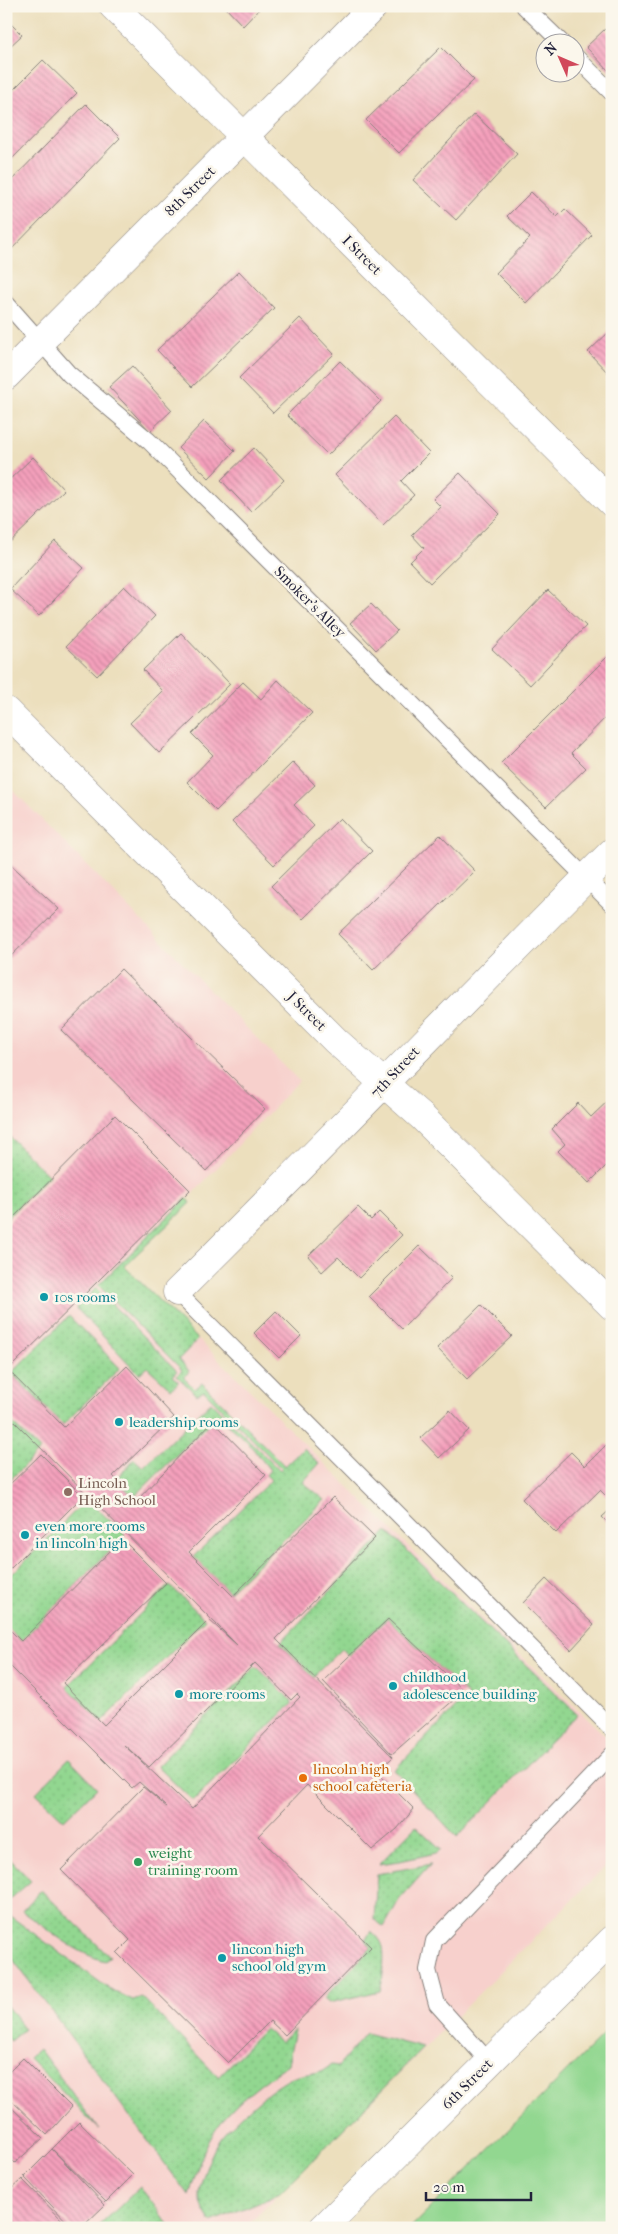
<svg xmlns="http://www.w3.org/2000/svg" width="618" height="2234" font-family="'IM FELL French Canon',serif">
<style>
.built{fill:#f7d0cc}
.grass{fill:url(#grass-dots);stroke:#5a7c66}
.green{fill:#92d790;stroke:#5a7c66}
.building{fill:url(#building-back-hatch);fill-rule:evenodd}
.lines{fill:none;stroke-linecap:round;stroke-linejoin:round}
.lane-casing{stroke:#87807c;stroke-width:18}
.street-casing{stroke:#87807c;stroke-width:29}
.lane{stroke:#fff;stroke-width:16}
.street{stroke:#fff;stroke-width:28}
.culture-dot{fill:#0f9aa8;stroke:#fbf7ec;stroke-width:2}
.education-dot{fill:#8d6e63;stroke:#fbf7ec;stroke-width:2}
.food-dot{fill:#e8710a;stroke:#fbf7ec;stroke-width:2}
.leisure-dot{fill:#2e9e5b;stroke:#fbf7ec;stroke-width:2}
.labels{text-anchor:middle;stroke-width:5;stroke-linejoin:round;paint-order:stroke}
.street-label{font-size:15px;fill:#22223b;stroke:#fbf7ec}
.culture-label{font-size:15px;fill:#0d838f;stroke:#fbf7ec;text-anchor:start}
.education-label{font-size:15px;fill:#785e54;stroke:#fbf7ec;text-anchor:start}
.food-label{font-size:15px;fill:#c56008;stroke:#fbf7ec;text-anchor:start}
.leisure-label{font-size:15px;fill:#27864d;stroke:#fbf7ec;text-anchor:start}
</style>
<defs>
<pattern id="grass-dots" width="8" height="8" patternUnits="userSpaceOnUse" patternTransform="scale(1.25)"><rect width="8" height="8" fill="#92d790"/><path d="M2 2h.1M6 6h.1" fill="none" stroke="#7eb87d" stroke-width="1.8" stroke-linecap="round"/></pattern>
<pattern id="building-back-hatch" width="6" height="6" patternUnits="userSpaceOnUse" patternTransform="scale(1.25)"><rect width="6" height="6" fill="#f5a0bc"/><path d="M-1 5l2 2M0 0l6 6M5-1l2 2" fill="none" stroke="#c6829a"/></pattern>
</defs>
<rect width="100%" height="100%" fill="#fbf7ec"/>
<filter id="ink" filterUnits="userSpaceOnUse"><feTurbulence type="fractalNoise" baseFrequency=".02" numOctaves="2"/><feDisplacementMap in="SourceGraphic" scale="10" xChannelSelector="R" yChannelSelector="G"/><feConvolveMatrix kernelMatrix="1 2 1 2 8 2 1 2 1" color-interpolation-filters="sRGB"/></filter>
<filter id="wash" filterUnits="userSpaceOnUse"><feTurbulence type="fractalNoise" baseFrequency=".0096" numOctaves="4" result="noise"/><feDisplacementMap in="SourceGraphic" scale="20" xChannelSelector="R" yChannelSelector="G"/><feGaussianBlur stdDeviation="1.12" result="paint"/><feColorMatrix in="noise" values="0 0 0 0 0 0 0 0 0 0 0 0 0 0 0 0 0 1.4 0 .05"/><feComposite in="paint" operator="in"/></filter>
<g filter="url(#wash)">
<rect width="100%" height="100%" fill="#ecdfbd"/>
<polygon class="built" points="6,783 299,1081 124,1266 475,1612 612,1742 612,1860 245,2228 6,2228"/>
<g class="grass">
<polygon points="6,1133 49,1176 6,1219"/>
<polygon points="187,1198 191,1203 124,1266 198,1339 179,1359 189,1371 184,1378 195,1389 202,1383 285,1466 304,1448 319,1464 303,1482 325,1500 229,1592 193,1557 271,1480 266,1475 270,1470 246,1440 216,1416 134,1497 116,1479 134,1459 143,1467 211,1402 280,1471 282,1469 204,1391 197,1395 177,1376 182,1370 98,1285"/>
<polygon points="96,1288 177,1371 172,1376 179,1382 171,1389 147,1367 139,1374 76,1308"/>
<polygon points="69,1316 120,1368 63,1425 11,1373"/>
<polygon points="6,1417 40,1450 6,1484"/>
<polygon points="87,1499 125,1535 21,1641 6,1626 6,1580"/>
<polygon points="387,1531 577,1714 457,1837 394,1770 468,1695 388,1619 383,1622 348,1655 341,1649 313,1677 280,1643"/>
<polygon points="169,1585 205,1619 102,1722 67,1687"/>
<polygon points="256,1666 291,1700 292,1704 193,1801 157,1766"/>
<polygon points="69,1759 97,1788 64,1820 36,1793"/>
<polygon points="416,1826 441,1849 436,1853 400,1861 379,1864"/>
<polygon points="6,1855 31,1881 8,1901 6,1899"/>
<polygon points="431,1864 399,1900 384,1927 374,1919 377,1874"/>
<path d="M41,1890L110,1957L105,1961C74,1953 47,1928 22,1911Z"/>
<path d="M6,1913L112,1991L133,2000L142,1997L218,2077L265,2029L280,2042L295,2029L288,2064C264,2082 236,2101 219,2125C204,2145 196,2172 189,2196L6,1950Z"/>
<path d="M371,1931C377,1936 381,1940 383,1947C385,1955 383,1983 380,1991L328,2003L323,1999L371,1948L366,1939Z"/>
<polygon points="6,2005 24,2029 10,2041 6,2038"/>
<path d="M366,2033L423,2048L280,2193L211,2222C206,2215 199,2204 199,2194C200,2181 213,2148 221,2137C236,2120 271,2087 292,2078C305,2072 319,2076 331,2065L338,2066Z"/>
<polygon points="39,2049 99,2129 29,2058"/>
<polygon points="140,2187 172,2228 97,2228"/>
</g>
<polygon class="green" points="612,2026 612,2228 410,2228"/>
<g id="blocks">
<g class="building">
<polygon points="224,6 262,6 243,26"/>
<polygon points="6,19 22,35 6,50"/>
<polygon points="605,29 612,36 612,74 586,47"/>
<polygon points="441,47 474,80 399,153 366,120"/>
<polygon points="43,60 77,93 6,165 6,97"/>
<polygon points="86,104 120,138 6,255 6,186"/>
<polygon points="474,114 517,154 456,220 413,180"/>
<polygon points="531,192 557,217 565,209 592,235 526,303 496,273 530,238 507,216"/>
<polygon points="239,271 274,308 192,387 157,350"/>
<polygon points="300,318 334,354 273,413 239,378"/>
<polygon points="612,329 612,377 588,352"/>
<polygon points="340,361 381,401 328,455 287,415"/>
<polygon points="132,366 172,410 150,431 109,387"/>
<polygon points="394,417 429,453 401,481 414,495 383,525 335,475"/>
<polygon points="204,421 235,451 209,478 178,448"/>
<polygon points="254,448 284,480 251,512 221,480"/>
<polygon points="33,457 64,490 6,546 6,483"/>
<polygon points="460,473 500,514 430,583 410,562 424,548 412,535 441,507 433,499"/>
<polygon points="55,541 84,568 39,616 10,589"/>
<polygon points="124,586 155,616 97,676 66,646"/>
<polygon points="548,590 586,626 530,685 492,649"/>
<polygon points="371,604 397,631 376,650 350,623"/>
<polygon points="181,633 230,684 159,753 130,723 163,691 143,670"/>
<polygon points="612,652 612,715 610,713 571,753 586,768 546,807 501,763"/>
<polygon points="278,680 312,713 216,811 187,782 213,755 192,734 243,682 261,699"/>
<polygon points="293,762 315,785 294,805 314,826 274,865 232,822"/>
<polygon points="340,818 372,851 303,919 271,886"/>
<polygon points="440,835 475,871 373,970 338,934"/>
<polygon points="6,860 59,909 6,961"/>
<polygon points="121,969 265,1109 206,1171 61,1030"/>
<polygon points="612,1097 612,1160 589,1183 558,1151 565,1144 552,1129 578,1103 591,1117"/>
<path d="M115,1115L190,1190L8,1370L64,1427L127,1366L174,1417L113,1476L137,1500L213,1421L266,1475L189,1552L233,1596L333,1497L375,1538L276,1639L393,1757L377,1772L414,1809L397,1829L372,1850L307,1785L258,1836L371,1947L285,2035L270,2021L228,2063L117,1953L130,1940L61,1870L143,1787L167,1807L139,1782L132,1788L6,1662V1626L21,1641L122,1539L166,1583L63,1683L104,1725L209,1620L237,1645L6,1413V1225ZM255,1663L291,1700L297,1694L300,1697L192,1809L124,1745L149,1767Z"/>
<polygon points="358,1207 371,1220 379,1212 402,1235 359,1278 338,1257 322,1272 308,1256"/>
<polygon points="419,1246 452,1278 402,1329 369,1296"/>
<polygon points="481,1305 512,1336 467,1379 437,1348"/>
<polygon points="276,1311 301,1336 279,1358 254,1333"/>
<polygon points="450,1410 469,1430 439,1458 420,1438"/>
<polygon points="607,1444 612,1449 612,1492 607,1497 600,1490 556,1533 522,1499 571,1452 585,1466"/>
<polygon points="41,1454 83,1496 6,1573 6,1488"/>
<polygon points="612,1508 612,1527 602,1517"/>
<polygon points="546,1579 594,1625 571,1650 523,1603"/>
<polygon points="388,1619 464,1691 392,1754 323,1681"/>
<polygon points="23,2058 72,2107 47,2135 6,2095 6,2075"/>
<polygon points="6,2102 43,2138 15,2163 6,2154"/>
<polygon points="79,2122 133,2175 106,2202 52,2149"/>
<polygon points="52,2149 105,2205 81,2228 73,2228 24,2177"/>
<polygon points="22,2179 70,2228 16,2228 6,2217 6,2194"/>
</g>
</g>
</g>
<g filter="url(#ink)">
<use href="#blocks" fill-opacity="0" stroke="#87807c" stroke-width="1"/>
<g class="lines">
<g class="lane-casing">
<g id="lane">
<polyline points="524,6 561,42"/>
<polyline points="576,57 612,93"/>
<polyline points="6,303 69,374 149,441 612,904"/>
<polyline points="177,1292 612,1729"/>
<polyline points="489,2062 437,2004 428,1970 434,1941 612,1755"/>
</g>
</g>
<g class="street-casing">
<g id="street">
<polyline points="113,6 612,503"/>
<polyline points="6,376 374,6"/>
<polyline points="6,711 336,1041 422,1117 612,1306"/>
<path d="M177,1292C324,1147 466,998 612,852"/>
<polyline points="323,2228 612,1940"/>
</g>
</g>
<use href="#lane" class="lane"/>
<use href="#street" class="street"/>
</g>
</g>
<g class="culture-dot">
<circle cx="44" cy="1297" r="5"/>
<circle cx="119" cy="1422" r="5"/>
<circle cx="25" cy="1535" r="5"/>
<circle cx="393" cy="1686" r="5"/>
<circle cx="179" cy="1694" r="5"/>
<circle cx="222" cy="1958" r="5"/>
</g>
<circle class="education-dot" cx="68" cy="1492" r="5"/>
<circle class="food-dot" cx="303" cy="1778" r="5"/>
<circle class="leisure-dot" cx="138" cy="1862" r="5"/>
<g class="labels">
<g class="street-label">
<text transform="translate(190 191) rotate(-45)" y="5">8th Street</text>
<text transform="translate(362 255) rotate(45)" y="5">I Street</text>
<text transform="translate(310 602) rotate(45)" y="5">Smoker's Alley</text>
<text transform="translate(307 1011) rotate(45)" y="5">J Street</text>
<text transform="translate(395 1072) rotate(-47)" y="5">7th Street</text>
<text transform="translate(467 2084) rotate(-45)" y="5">6th Street</text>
</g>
<g class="culture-label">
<text x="54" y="1302">10s rooms</text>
<text x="129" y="1427">leadership rooms</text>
<text x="35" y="1531">even more rooms<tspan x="35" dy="17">in lincoln high</tspan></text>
<text x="403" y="1682">childhood<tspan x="403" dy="17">adolescence building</tspan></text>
<text x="189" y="1699">more rooms</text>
<text x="232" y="1954">lincon high<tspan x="232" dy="17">school old gym</tspan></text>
</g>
<g class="education-label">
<text x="78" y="1488">Lincoln<tspan x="78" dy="17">High School</tspan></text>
</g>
<g class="food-label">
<text x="313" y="1774">lincoln high<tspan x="313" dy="17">school cafeteria</tspan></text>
</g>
<g class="leisure-label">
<text x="148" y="1858">weight<tspan x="148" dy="17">training room</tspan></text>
</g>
</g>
<rect width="618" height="2234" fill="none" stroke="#fbf7ec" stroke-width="25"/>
<g transform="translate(560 58) rotate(315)"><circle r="24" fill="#fbf7ec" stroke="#a4a2a5"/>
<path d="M0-4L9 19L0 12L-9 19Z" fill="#d1495b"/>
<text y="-8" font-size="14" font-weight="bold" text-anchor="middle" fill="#22223b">N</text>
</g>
<path d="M426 2192v8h105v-8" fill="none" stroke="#22223b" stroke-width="2.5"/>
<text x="433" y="2192" font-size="15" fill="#22223b" stroke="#fbf7ec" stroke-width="4" paint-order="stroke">20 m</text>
</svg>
